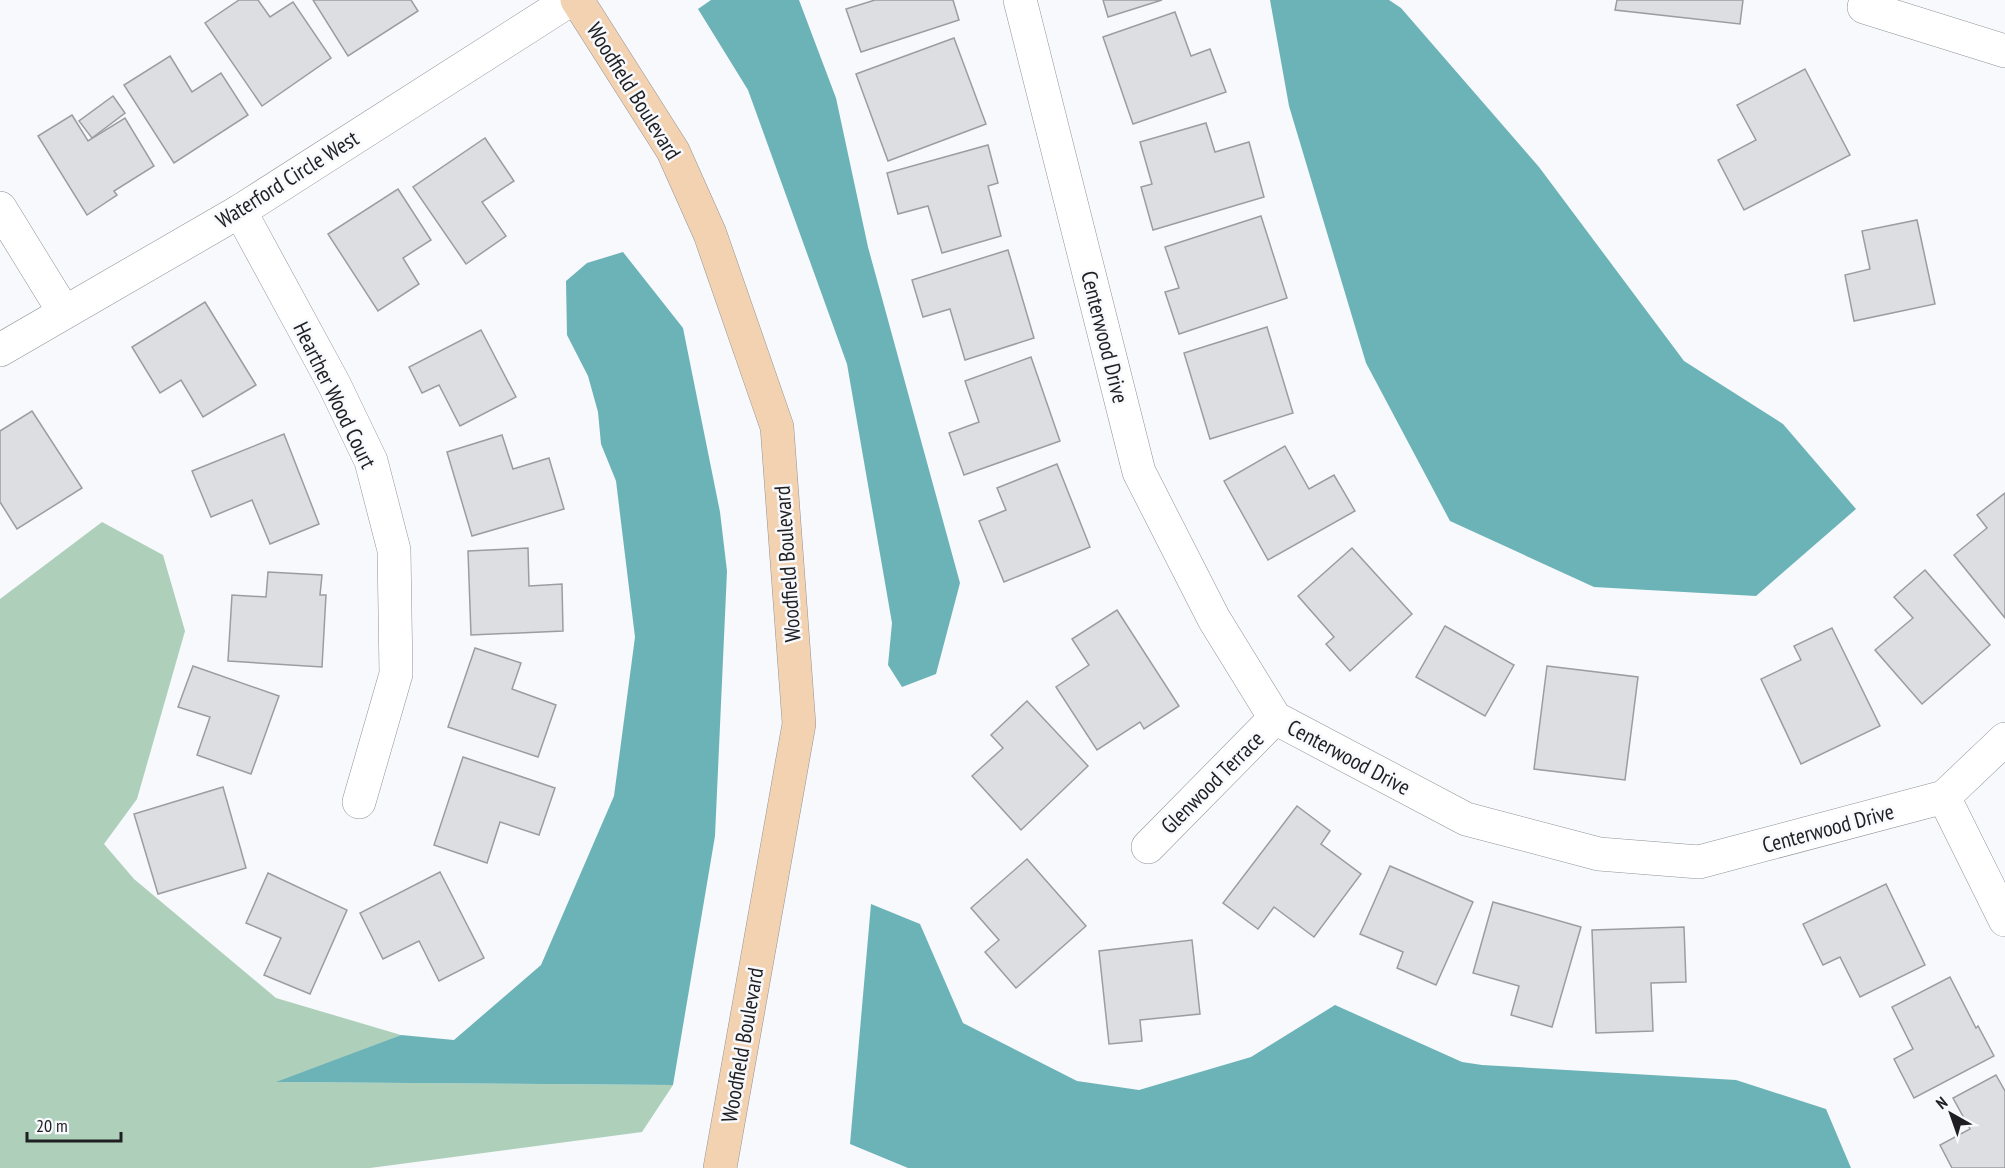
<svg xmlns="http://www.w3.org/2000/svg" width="2005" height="1168" font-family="'PT Sans Narrow',sans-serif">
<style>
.green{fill:#aed0bb}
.water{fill:#6cb3b8}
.building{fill:#dcdee2;stroke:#9b9da0;stroke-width:1.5}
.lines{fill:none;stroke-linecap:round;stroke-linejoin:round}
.street-casing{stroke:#919397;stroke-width:34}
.secondary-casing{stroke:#919397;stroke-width:34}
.street{stroke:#fff;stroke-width:33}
.secondary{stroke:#f3d2b2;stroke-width:33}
.labels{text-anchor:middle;stroke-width:5;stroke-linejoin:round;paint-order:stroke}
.street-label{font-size:22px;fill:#1f1f21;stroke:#f7f9fd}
</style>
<rect width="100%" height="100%" fill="#f7f9fd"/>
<polygon class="green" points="102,522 163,555 185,631 137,799 104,844 134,879 276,998 401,1035 278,1082 673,1085 642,1132 370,1168 0,1168 0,599"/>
<g class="water">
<polygon points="711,0 799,0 836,98 868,247 960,583 936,674 902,687 888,665 892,623 847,364 748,90 698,9"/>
<polygon points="1270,0 1389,0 1401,8 1539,167 1684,361 1783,424 1856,509 1756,596 1594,587 1450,521 1366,363 1289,106"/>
<polygon points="623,252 683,328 720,512 727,571 715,836 673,1085 276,1082 401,1035 454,1040 541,965 614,796 635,637 616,481 601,444 598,412 588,376 567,335 566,281 587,263"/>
<polygon points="871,904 920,924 963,1023 1077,1081 1139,1090 1251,1057 1335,1005 1462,1062 1482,1065 1736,1080 1826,1109 1851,1168 908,1168 850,1144"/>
</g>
<g class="building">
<polygon points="239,0 258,0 270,17 293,2 331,58 262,106 205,23"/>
<polygon points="313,0 411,0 418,11 348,56"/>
<polygon points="875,0 953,0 959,20 861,52 846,9"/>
<polygon points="1103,0 1162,0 1108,17"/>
<polygon points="1617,0 1743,0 1740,24 1615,10"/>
<polygon points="1175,12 1191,56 1210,49 1226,92 1133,124 1103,37"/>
<polygon points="954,38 986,124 888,161 856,74"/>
<polygon points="170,56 192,92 221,73 248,115 174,163 124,85"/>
<polygon points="1805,69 1850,155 1744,210 1718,160 1756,140 1737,105"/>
<polygon points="113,96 125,113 92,138 79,121"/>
<polygon points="72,115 88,141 125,118 154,166 114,191 117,195 87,215 38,136"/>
<polygon points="1206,123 1215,152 1249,142 1264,197 1153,230 1141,187 1152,184 1140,142"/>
<polygon points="485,138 514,181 482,202 506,236 466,264 413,187"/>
<polygon points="988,145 998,183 988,186 1001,236 942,253 928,206 898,214 887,173"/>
<polygon points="398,189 431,240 403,258 419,284 378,311 328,234"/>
<polygon points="1261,216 1287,298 1179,334 1165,292 1179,288 1165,247"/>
<polygon points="1917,220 1935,304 1854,321 1845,275 1870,269 1862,231"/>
<polygon points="1008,250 1034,338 965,360 950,309 923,317 912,280"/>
<polygon points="205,302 256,385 203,417 181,380 160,393 132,347"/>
<polygon points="1267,327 1293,413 1210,439 1184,353"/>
<polygon points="481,330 516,397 460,426 439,385 422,393 409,367"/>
<polygon points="1031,357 1060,441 964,475 949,433 979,422 965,381"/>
<polygon points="32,411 82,488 17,529 0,502 0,431"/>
<polygon points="284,434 319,524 270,544 252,500 211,517 192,471"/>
<polygon points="502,435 513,469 549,458 564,509 472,536 447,452"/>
<polygon points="1285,446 1309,489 1334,475 1355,511 1268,560 1224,481"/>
<polygon points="1057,464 1090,547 1004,582 979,521 1006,510 997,488"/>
<polygon points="2005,493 2005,618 1954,555 1987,528 1977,515"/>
<polygon points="528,548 529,586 562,584 563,631 471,635 468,551"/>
<polygon points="1352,548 1412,614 1350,671 1326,644 1334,637 1298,596"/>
<polygon points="1925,570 1990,645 1922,704 1875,650 1913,618 1894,597"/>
<polygon points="268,572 322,575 320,595 326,595 322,667 228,661 232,595 266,597"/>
<polygon points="1117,610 1179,706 1144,729 1140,722 1097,750 1056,687 1089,665 1072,639"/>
<polygon points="1445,626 1514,665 1485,716 1416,677"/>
<polygon points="1832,628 1880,726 1801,764 1761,679 1801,660 1794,646"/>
<polygon points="475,648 521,663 512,689 556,705 538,757 448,727"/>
<polygon points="193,666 279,696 251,774 197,755 210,717 178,707"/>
<polygon points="1547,666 1638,677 1625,780 1534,769"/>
<polygon points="1027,701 1088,766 1021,830 972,776 1003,748 991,735"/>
<polygon points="463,757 555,788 539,835 500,822 487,863 434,845"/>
<polygon points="223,787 246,868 158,894 134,814"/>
<polygon points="1297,806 1330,831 1321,844 1361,874 1314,937 1274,907 1258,929 1223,903"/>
<polygon points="1027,859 1086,926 1016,988 985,952 999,940 971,908"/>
<polygon points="1390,866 1473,902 1436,985 1397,968 1403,952 1360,934"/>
<polygon points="440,872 484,958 439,981 419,941 383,959 360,913"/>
<polygon points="268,873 347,910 310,994 264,975 281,938 246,923"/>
<polygon points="1886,884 1925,965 1860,997 1840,957 1823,965 1803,924"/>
<polygon points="1493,902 1581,927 1552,1027 1511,1015 1519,986 1473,973"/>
<polygon points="1684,927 1686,982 1651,983 1653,1031 1596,1033 1592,930"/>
<polygon points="1192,940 1200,1014 1140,1020 1142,1041 1109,1044 1099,951"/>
<polygon points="1950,977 1976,1028 1978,1026 1994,1056 1914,1098 1894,1059 1913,1049 1892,1007"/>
<polygon points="1996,1075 2005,1091 2005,1168 1952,1168 1940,1145 1970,1129 1953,1098"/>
</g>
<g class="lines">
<g class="street-casing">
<g id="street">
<polyline points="1020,0 1139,472 1214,619 1275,718 1466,819 1599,854 1699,862 1944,797 2005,739"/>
<polyline points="1864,7 2005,51"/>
<polyline points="0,208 64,312"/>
<polyline points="240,211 334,384 371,461 394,550 396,674 359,802"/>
<polyline points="0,350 240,211 570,0"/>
<polyline points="1944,797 2005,920"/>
<polyline points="1148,847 1275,718"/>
</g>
</g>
<g class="secondary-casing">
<polyline id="secondary" points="577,0 673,151 710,234 777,427 799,724 720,1168"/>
</g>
<use href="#street" class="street"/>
<use href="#secondary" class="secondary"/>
</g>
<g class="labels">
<g class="street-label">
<text transform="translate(634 91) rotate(58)" y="8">Woodfield Boulevard</text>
<text transform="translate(287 179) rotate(-32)" y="8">Waterford Circle West</text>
<text transform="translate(1105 337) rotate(76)" y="8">Centerwood Drive</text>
<text transform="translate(335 395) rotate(64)" y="8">Hearther Wood Court</text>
<text transform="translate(787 564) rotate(-94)" y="8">Woodfield Boulevard</text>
<text transform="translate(1349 757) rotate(28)" y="8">Centerwood Drive</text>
<text transform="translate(1212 782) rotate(-45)" y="8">Glenwood Terrace</text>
<text transform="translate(1828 828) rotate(-15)" y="8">Centerwood Drive</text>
<text transform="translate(742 1045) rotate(-80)" y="8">Woodfield Boulevard</text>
</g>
</g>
<g transform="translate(1951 1114) rotate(320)" stroke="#f7f9fd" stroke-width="4.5" paint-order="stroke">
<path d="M0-4.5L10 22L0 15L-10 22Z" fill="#1f1f21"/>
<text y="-9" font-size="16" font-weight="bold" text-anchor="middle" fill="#1f1f21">N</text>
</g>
<path d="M27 1132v9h94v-9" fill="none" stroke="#1f1f21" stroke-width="3"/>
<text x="36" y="1132" font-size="18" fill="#1f1f21" stroke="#f7f9fd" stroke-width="4.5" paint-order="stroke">20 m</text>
</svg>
